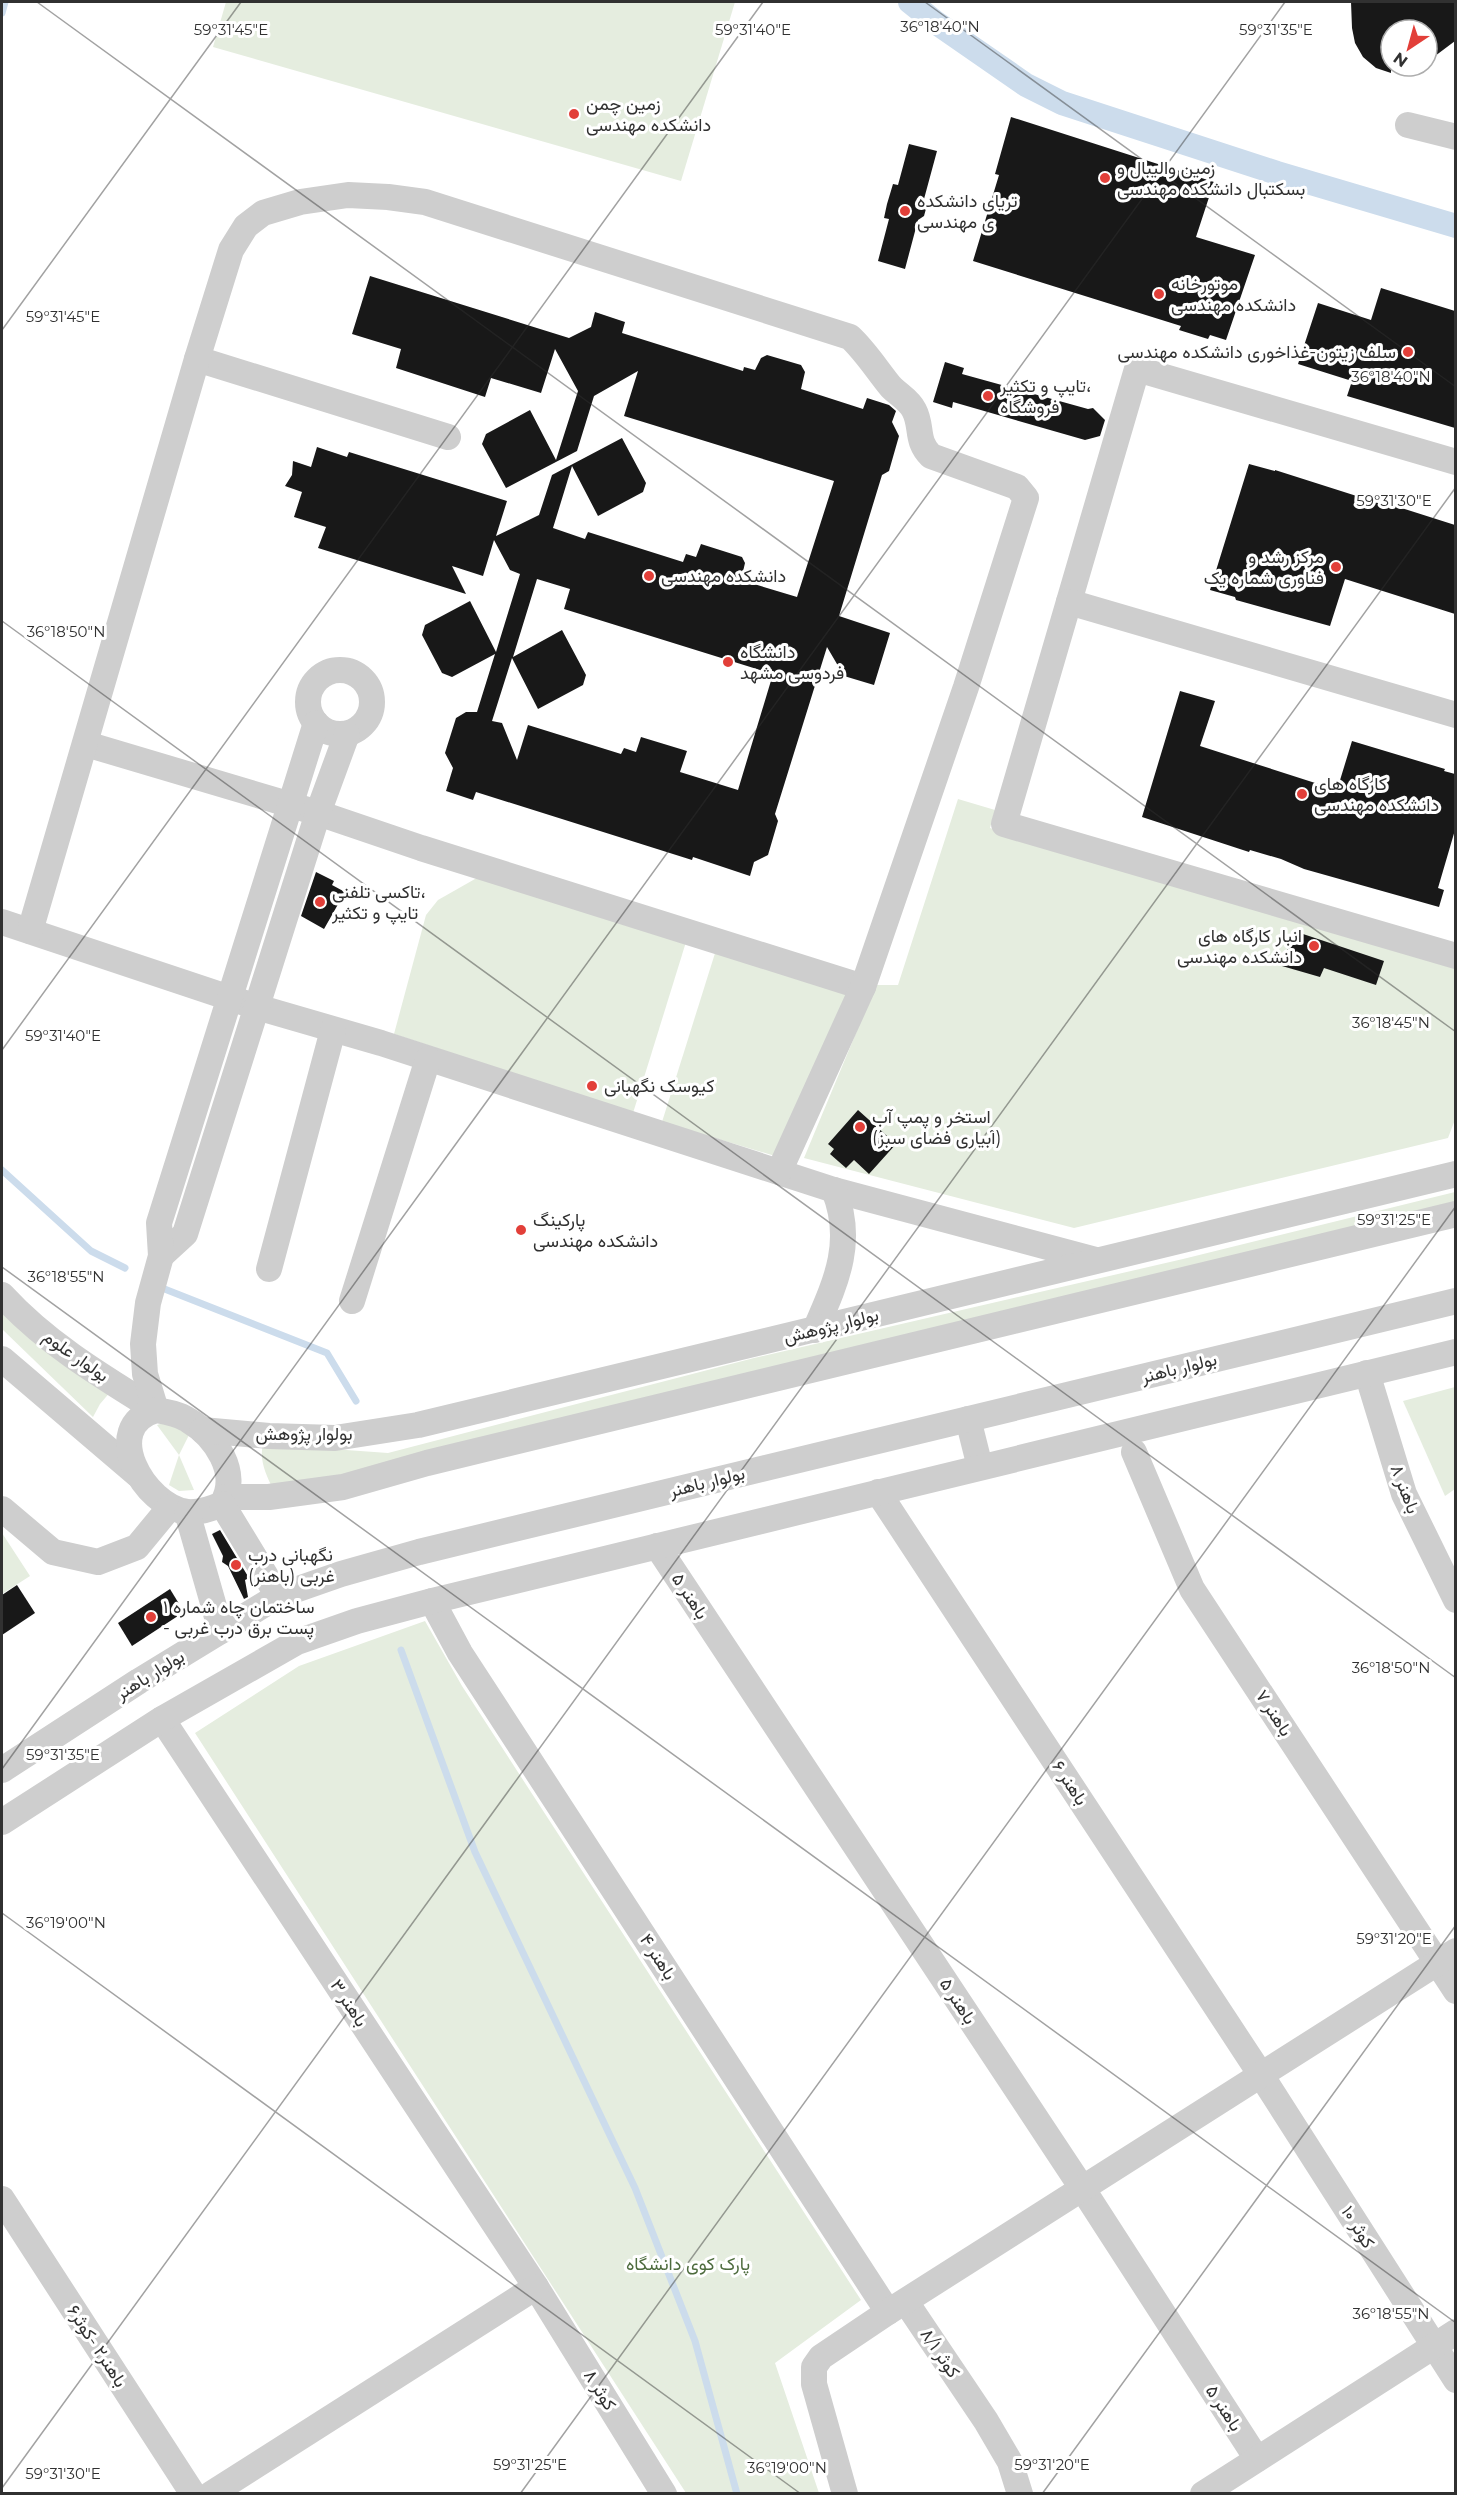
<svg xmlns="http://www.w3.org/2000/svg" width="1457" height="2495" font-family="Montserrat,Vazirmatn,sans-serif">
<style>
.green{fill:#e5eddf}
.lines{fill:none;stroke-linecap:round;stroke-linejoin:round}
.stream{stroke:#ccdcec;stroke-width:7}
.canal{stroke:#ccdcec;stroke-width:24}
.building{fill:#181818;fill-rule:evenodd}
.minor{stroke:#cecece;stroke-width:26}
.ticks{fill:none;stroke:#313131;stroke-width:1.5;stroke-opacity:0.45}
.poi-dot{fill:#e23f39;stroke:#fff;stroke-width:2}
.labels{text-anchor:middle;stroke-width:6;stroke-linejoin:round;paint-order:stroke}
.poi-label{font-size:18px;fill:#313131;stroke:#fff;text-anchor:start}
.street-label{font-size:18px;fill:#313131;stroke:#fff}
.park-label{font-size:18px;fill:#4e6c3e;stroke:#fff}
.ticks-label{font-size:15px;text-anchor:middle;fill:#313131;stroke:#fff;stroke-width:6;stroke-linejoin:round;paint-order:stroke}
</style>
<rect width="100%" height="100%" fill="#fff"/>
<g class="green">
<polygon points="226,2 735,2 681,181 213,47"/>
<polygon points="958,799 995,810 990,828 1455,962 1456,1117 1448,1138 1074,1228 804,1158 876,985 898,985"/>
<polygon points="482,875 686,942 633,1113 394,1034 426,915 438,900"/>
<polygon points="716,950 850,993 775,1156 662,1122"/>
<path d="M1455,1192V1205L391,1466L273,1489C266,1475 259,1460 263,1444L388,1453L754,1358L1183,1259Z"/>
<polygon points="2,1308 111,1391 100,1404 93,1417 2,1329"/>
<polygon points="1455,1387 1455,1489 1445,1496 1403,1401"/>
<polygon points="166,1422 191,1431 179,1455 194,1490 179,1491 169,1485 179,1455 157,1425"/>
<polygon points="2,1533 30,1576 2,1594 2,1532"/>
<polygon points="425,1621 462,1686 861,2300 775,2363 819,2493 686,2493 195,1733 299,1666"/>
</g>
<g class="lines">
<g class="stream">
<polyline points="2,13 5,2"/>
<polyline points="2,1170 91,1251 125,1268"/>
<polyline points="162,1288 327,1353 356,1401"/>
<polyline points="401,1650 475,1852 635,2188 695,2341 737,2494"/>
</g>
<polyline class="canal" points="910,2 935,22 1026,85 1062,103 1277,173 1456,226"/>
</g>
<g class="building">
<polygon points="1351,2 1455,2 1455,41 1427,62 1427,30 1391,30 1391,73 1376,68 1363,57 1355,43 1352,28"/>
<polygon points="1011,117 1214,182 1196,237 1255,255 1226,340 1210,335 1208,339 1179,330 1181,326 973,261 999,175 995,174"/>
<polygon points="909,144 937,151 924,199 927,205 924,216 918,220 905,269 878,261 889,219 884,218 887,204 893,184 898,185"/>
<path d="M370,276L569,338L591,327L595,312L625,322L622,333L743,371L744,367L755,370L761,358L767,355L801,365L805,372L801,389L863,409L867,398L889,405L896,411L892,422L899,436L889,471L882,475L839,616L890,633L874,685L844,676L827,647L775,814L778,821L768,855L754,862L750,876L693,857L692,860L476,792L473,800L446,791L453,768L445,753L456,718L466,712H477L495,654L452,677L442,673L422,635L425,625L470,601L496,652L520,574L510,570L494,540L483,576L452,566L466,594L318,548L326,527L294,517L302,492L285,486L292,475L293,461L311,467L317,447L347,457L349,452L507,501L496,536L539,515L552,475L622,438L646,483L643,492L598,516L572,466L553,528L585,539L588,532L683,562L686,554L696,557L701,544L742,557L745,563L741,580L797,597L834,481L624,416L638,371L594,396L577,451L506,488L482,444L486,434L530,410L556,460L578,391L555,349L541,393L491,378L485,397L396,368L401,349L352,334ZM537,579L570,589L564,609L773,674L738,790L680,772L687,751L641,737L636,752L624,748L621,754L528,725L517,760L502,723L492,721L512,658L538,709L583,685L586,675L562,630L513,657Z"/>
<polygon points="1381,288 1455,311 1455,428 1347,396 1352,381 1298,364 1318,303 1371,320"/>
<polygon points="945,362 964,368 962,374 1088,409 1093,408 1105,420 1100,436 1085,440 953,402 952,408 933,402"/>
<polygon points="1249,464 1275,471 1275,470 1388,506 1389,504 1455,525 1455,614 1345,579 1330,626 1236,600 1235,597 1210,590"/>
<polygon points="1180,691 1215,701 1200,746 1337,790 1352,741 1445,769 1444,771 1455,774 1455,830 1438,888 1444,890 1439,907 1304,869 1281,859 1250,850 1249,852 1142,817"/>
<polygon points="316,872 334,881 332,885 345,892 324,929 301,916"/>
<polygon points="1294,931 1384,961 1376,985 1324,968 1320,977 1282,966"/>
<polygon points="858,1110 896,1144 869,1174 854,1160 846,1168 830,1154 834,1149 828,1144"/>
<polygon points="220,1530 249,1578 245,1580 248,1597 244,1599 228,1566 222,1562 223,1556 212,1534"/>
<polygon points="17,1585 35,1613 2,1635 2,1595"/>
<polygon points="170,1589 184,1612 132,1646 118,1623"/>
</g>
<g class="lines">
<g class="minor">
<polyline points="1408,125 1456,137"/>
<polyline points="197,359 448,437"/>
<polyline points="1456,462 1137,369 1004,824 1456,956"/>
<polyline points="1069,602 1456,715"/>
<circle cx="340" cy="702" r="32"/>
<polyline points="86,744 318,813 421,848 863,987"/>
<polyline points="2,922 257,1007 381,1043 834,1190 1096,1260"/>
<path d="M30,931L197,359L231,250L246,226L263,213L300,202L348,195L388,197L425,202L850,337C866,352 877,370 891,387C899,395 909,400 914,410C923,427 915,440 931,456L1017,487L1026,498L966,687L863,987L779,1172"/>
<polyline points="161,1256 185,1234 318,813 347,734"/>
<polyline points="269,1269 333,1030"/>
<path d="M2,1295C46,1343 101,1376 156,1410"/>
<polyline points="352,1301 428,1059"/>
<path d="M815,1330C836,1282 855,1242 834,1190"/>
<polyline points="2,1359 138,1475"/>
<polyline points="1367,1373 1404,1494 1456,1600"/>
<polyline points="156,1410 145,1374 143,1344 148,1303 161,1256 159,1223 316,723"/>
<path d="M156,1410C168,1412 179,1414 188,1420C215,1436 241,1473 222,1504C211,1509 200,1513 187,1512C144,1506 99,1427 156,1410Z"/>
<polyline points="968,1419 980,1467"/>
<polyline points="202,1430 269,1436 335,1438 418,1425 1456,1174"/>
<polyline points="1134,1452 1192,1589 1456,1991"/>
<polyline points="878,1492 1261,2075 1456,2380"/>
<polyline points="226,1497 269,1497 343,1487 427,1463 1456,1214"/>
<polyline points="222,1504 278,1596"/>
<polyline points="2,1509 53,1552 98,1562 137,1547 170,1507"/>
<polyline points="187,1512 221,1631"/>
<polyline points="657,1546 1082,2188 1257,2459"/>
<polyline points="432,1601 460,1653 888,2312"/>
<polyline points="162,1719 536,2287 664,2494"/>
<polyline points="2,1770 139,1681 278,1596 341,1574 419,1552 1456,1301"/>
<polyline points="2,1822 162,1719 297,1642 357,1621 432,1601 1456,1352"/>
<polyline points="2,2199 193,2494"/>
<polyline points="906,2302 986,2421 1010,2462 1020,2494"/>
<polyline points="211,2494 536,2287"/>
<polyline points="845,2494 814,2384 814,2367 821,2357 888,2312 1456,1951"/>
<polyline points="1203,2494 1456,2332"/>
</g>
</g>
<path class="ticks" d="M37,2L1456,1032M925,2L1456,387M2,330L241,2M2,621L1456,1678M2,1050L763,2M2,1267L1456,2323M2,1769L1285,2M2,1913L801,2494M2,2488L1456,487M520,2494L1456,1206M1042,2494L1456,1925"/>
<g class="poi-dot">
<circle cx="574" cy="114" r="6"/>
<circle cx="1105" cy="178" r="6"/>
<circle cx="905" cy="211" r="6"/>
<circle cx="1159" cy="294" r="6"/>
<circle cx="1408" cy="352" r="6"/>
<circle cx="988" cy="396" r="6"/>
<circle cx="1336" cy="567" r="6"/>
<circle cx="649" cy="576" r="6"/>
<circle cx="728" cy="662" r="6"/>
<circle cx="1302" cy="794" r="6"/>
<circle cx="320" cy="902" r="6"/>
<circle cx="1314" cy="946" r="6"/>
<circle cx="592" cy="1086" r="6"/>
<circle cx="860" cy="1127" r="6"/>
<circle cx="521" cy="1230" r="6"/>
<circle cx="236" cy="1565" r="6"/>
<circle cx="151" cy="1617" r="6"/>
</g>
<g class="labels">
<g class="poi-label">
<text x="586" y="110">زمین چمن<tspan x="586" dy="21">دانشکده مهندسی</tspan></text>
<text x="1117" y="174">زمین والیبال و<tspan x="1117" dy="21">بسکتبال دانشکده مهندسی</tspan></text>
<text x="917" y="207">تریای دانشکده<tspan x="917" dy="21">ی مهندسی</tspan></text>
<text x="1171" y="290">موتورخانه<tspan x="1171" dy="21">دانشکده مهندسی</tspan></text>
<text x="1396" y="358" text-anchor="end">سلف زیتون-غذاخوری دانشکده مهندسی</text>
<text x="1000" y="392">تایپ و تکثیر،<tspan x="1000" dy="21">فروشگاه</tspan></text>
<text x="1324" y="563" text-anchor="end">مرکز رشد و<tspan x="1324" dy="21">فناوری شماره یک</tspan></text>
<text x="661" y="582">دانشکده مهندسی</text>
<text x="740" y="658">دانشگاه<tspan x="740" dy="21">فردوسی مشهد</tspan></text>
<text x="1314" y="790">کارگاه های<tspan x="1314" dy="21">دانشکده مهندسی</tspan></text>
<text x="332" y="898">تاکسی تلفنی،<tspan x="332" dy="21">تایپ و تکثیر</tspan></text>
<text x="1302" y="942" text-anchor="end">انبار کارگاه های<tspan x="1302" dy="21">دانشکده مهندسی</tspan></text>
<text x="604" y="1092">کیوسک نگهبانی</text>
<text x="872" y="1123">استخر و پمپ آب<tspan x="872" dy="21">(آبیاری فضای سبز)</tspan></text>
<text x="533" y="1226">پارکینگ<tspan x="533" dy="21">دانشکده مهندسی</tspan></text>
<text x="248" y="1561">نگهبانی درب<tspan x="248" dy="21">غربی (باهنر)</tspan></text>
<text x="163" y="1613">ساختمان چاه شماره ۱<tspan x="163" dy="21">- پست برق درب غربی</tspan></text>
</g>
<g class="street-label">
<text transform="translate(831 1326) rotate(-14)" y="6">بولوار پژوهش</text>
<text transform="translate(76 1356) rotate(35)" y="6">بولوار علوم</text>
<text transform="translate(1179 1368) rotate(-14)" y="6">بولوار باهنر</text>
<text x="304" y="1440">بولوار پژوهش</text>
<text transform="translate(707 1482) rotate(-14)" y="6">بولوار باهنر</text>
<text transform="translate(1405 1489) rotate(69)" y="6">باهنر ۸</text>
<text transform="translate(690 1596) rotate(57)" y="6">باهنر ۵</text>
<text transform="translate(150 1675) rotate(-32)" y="6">بولوار باهنر</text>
<text transform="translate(1274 1713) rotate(57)" y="6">باهنر ۷</text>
<text transform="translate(1070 1783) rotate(57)" y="6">باهنر ۶</text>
<text transform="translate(658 1957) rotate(57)" y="6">باهنر ۴</text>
<text transform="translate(958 2001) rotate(57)" y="6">باهنر ۵</text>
<text transform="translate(349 2003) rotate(57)" y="6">باهنر ۳</text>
<text transform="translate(1358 2227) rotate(58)" y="6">کوثر ۱۰</text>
<text transform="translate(97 2346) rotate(57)" y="6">باهنر۲ -کوثر۶</text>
<text transform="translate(940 2353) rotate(56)" y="6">کوثر ۸/۱</text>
<text transform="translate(600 2390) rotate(58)" y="6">کوثر ۸</text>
<text transform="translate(1224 2408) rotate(57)" y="6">باهنر ۵</text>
</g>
<g class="park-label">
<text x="688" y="2270">پارک کوی دانشگاه</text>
</g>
</g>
<g class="ticks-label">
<text x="940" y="32">36°18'40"N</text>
<text x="231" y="35">59°31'45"E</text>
<text x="753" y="35">59°31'40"E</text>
<text x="1276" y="35">59°31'35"E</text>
<text x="63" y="322">59°31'45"E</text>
<text x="1391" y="382">36°18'40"N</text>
<text x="1394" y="506">59°31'30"E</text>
<text x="66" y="637">36°18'50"N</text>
<text x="1391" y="1028">36°18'45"N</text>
<text x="63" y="1041">59°31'40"E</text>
<text x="1394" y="1225">59°31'25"E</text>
<text x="66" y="1282">36°18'55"N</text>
<text x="1391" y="1673">36°18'50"N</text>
<text x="63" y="1760">59°31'35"E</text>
<text x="66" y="1928">36°19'00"N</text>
<text x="1394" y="1944">59°31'20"E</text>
<text x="1391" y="2319">36°18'55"N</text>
<text x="530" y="2470">59°31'25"E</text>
<text x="1052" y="2470">59°31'20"E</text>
<text x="787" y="2473">36°19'00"N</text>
<text x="63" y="2479">59°31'30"E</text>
</g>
<rect width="1457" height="2495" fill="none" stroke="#313131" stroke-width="6"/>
<g transform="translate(1409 48) rotate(216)"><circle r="28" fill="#ffffff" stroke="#adadad" stroke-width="1.5"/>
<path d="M0-4.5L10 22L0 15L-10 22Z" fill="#e23f39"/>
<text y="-9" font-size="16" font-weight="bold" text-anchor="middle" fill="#313131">N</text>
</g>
</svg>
